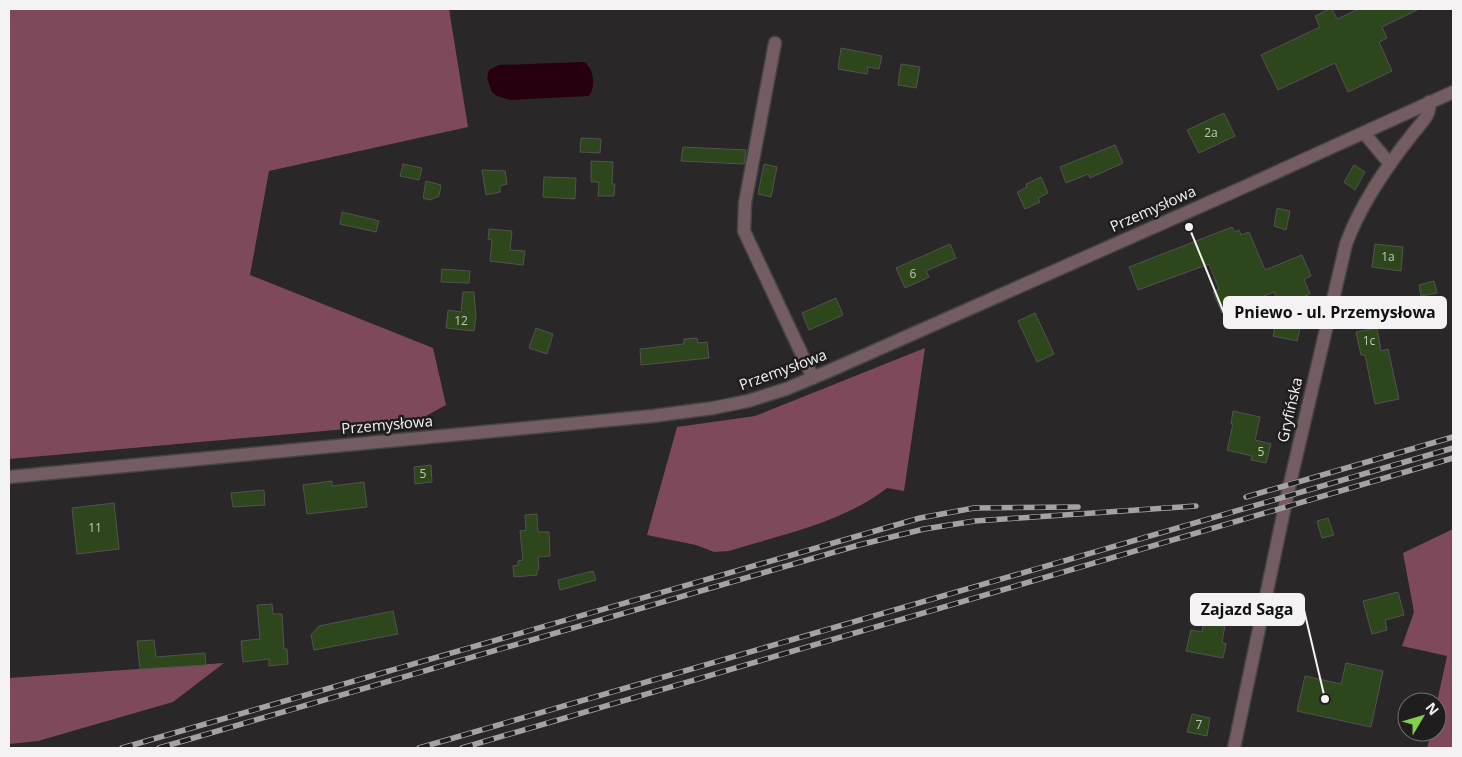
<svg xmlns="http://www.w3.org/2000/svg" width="1462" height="757" font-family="'Open Sans',sans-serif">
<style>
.forest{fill:#7e495b}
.water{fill:#26000f}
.building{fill:#2d461b;stroke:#515350}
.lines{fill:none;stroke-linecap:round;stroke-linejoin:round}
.minor-casing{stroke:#464344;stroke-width:15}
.minor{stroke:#745c63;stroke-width:12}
.rail-casing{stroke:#a4a2a2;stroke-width:5.5}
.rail{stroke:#201d1e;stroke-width:4;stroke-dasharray:11;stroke-linecap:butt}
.labels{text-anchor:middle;stroke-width:5;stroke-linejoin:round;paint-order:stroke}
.number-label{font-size:12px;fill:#c2c7bc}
.street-label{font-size:15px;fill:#f4f2f2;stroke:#201d1e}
.leader{fill:none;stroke:#f4f2f2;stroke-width:2}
.callout-dot{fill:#f4f2f2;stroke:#201d1e;stroke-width:2}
.callout{fill:#f4f2f2;stroke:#f4f2f2;stroke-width:2}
.callout-label{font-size:16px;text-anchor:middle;font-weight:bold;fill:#111}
</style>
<rect width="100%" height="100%" fill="#2a2728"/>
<g class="forest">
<polygon points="9,9 449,9 468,127 269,171 250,275 433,348 446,405 413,423 9,459"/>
<path d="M925,348L904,491L887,488C842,523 783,534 729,551L714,552L696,545L647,535L677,427L755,416Z"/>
<polygon points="1453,529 1453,748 1427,748 1431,732 1437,732 1437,702 1447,656 1402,646 1414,612 1403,553"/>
<polygon points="224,663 173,702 38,741 9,744 9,678"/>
</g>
<path class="water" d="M584,62C594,68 596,87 589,96L510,100L497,96L492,92L487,78L489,70L499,65Z"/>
<g class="building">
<polygon points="1329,9 1332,9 1337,19 1359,9 1419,9 1382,27 1387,38 1379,42 1392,71 1348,92 1335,63 1278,90 1261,55 1320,27 1315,16"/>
<polygon points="841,48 882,56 879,69 868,67 867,74 838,69"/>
<polygon points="901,64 920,67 916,88 898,85"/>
<polygon points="1224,113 1235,136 1199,153 1187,130"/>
<polygon points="581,138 601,139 600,153 580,152"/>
<polygon points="1115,145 1123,163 1090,178 1088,174 1066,183 1060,167"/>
<polygon points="683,147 746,150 744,164 681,161"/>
<polygon points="591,161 613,162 612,184 615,184 614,196 598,196 599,182 591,182"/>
<polygon points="403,164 422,168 419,180 400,176"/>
<polygon points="764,164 777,167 771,197 758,194"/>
<polygon points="1354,165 1365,172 1355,190 1344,182"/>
<polygon points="482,170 505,171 507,184 500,186 500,192 486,195"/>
<polygon points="544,177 576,178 575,199 543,197"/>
<polygon points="1041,177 1048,193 1038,198 1040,202 1025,209 1017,192 1027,187 1026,184"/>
<polygon points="426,181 441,185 439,196 430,200 423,198"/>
<polygon points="1277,208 1290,211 1286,230 1274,226"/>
<polygon points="342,212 379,221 376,232 340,224"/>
<polygon points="1232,227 1235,232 1239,230 1241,235 1249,232 1265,270 1302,255 1311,276 1304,279 1310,294 1279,306 1274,292 1222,313 1213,292 1219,289 1209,264 1138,290 1129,267"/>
<polygon points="489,229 512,231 510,250 525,251 523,265 490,261 492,240 488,239"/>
<polygon points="950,244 956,258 926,271 929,277 905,288 896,268"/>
<polygon points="1375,244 1403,247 1401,271 1372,267"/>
<polygon points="442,269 470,271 469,283 441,282"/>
<polygon points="1434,281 1437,293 1421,296 1419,285"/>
<polygon points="463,292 474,292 476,316 474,331 446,328 448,310 461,312"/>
<polygon points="836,298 843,315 809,330 802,313"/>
<polygon points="1035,313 1054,354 1037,362 1018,321"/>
<polygon points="1278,315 1302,320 1297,341 1273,336"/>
<polygon points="536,328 553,334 547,354 529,348"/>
<polygon points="1377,328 1381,351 1388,349 1399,399 1375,404 1365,355 1361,355 1356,332"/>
<polygon points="697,338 698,343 707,342 709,358 641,365 640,349 684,344 684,339"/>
<polygon points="1233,411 1260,417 1255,440 1271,444 1266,463 1251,460 1252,456 1227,450 1233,424 1231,424"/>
<polygon points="431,465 432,482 415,484 414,467"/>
<polygon points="332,481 332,486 364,482 367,507 307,514 303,485"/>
<polygon points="264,490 265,505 233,507 231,493"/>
<polygon points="114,503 119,549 77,554 72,508"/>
<polygon points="537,514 538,532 549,532 550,556 538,557 539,569 537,570 537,575 514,577 513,566 518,565 518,561 523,560 520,531 526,530 525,515"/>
<polygon points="1328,518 1334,535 1322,538 1317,521"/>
<polygon points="593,571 596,580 560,590 558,580"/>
<polygon points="1398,592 1404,615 1385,620 1387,630 1372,634 1363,601"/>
<polygon points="272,604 273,614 282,614 284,649 287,649 288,664 269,666 269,659 243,662 241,641 260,639 257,605"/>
<polygon points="1206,610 1227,614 1222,642 1226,644 1223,658 1186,651 1191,630 1202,632"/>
<polygon points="393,611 398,634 314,650 311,635 319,626"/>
<polygon points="154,640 156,657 205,653 206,665 140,669 137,641"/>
<polygon points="1346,663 1383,671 1371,727 1297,711 1305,676 1341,684"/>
<polygon points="1192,714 1210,718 1207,736 1187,732"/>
</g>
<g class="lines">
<g class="minor-casing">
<g id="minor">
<polyline points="775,43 745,203 744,231 813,378"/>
<polyline points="1364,133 1390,164"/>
<polyline points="9,477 653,416 713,408 748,401 786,389 829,371 1244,187 1453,92"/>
<path d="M1234,748L1287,496L1346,244C1361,203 1387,166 1414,132C1421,123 1432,114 1429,102"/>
</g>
</g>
<use href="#minor" class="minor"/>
<g class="rail-casing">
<g id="rail">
<polyline points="1246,497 1453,437"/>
<polyline points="122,748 920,518 974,508 1078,507"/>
<polyline points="159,748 859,545 924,529 975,521 1196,506"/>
<polyline points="419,748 1453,448"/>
<polyline points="462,748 1453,458"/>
</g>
</g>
<use href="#rail" class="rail"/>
</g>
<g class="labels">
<g class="number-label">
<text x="1211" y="137">2a</text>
<text x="1388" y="261">1a</text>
<text x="913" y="278">6</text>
<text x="461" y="325">12</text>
<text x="1369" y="345">1c</text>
<text x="1261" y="456">5</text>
<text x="423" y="478">5</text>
<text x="95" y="532">11</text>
<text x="1199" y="729">7</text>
</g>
<g class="street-label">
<text transform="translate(1153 209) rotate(-24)" y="5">Przemysłowa</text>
<text transform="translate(783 370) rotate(-20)" y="5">Przemysłowa</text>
<text transform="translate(1290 410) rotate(-77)" y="5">Gryfińska</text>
<text transform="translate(387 425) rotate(-5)" y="5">Przemysłowa</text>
</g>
</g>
<path class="leader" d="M1189 227L1224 313M1325 699L1304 610"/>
<g class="callout-dot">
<circle cx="1189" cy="227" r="5"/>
<circle cx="1325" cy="699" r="5"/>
</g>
<g class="callout">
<rect x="1224" y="297" width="222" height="31" rx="5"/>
<rect x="1191" y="594" width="113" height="31" rx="5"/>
</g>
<g class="callout-label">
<text x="1335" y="318">Pniewo - ul. Przemysłowa</text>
<text x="1247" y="615">Zajazd Saga</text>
</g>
<rect width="1462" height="757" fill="none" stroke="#f4f2f2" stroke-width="20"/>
<g transform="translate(1422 717) rotate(52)"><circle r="24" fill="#201d1e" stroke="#757273"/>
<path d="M0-4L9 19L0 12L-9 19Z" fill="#85cf4d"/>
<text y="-8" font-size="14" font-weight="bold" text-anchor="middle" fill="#f4f2f2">N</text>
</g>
</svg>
